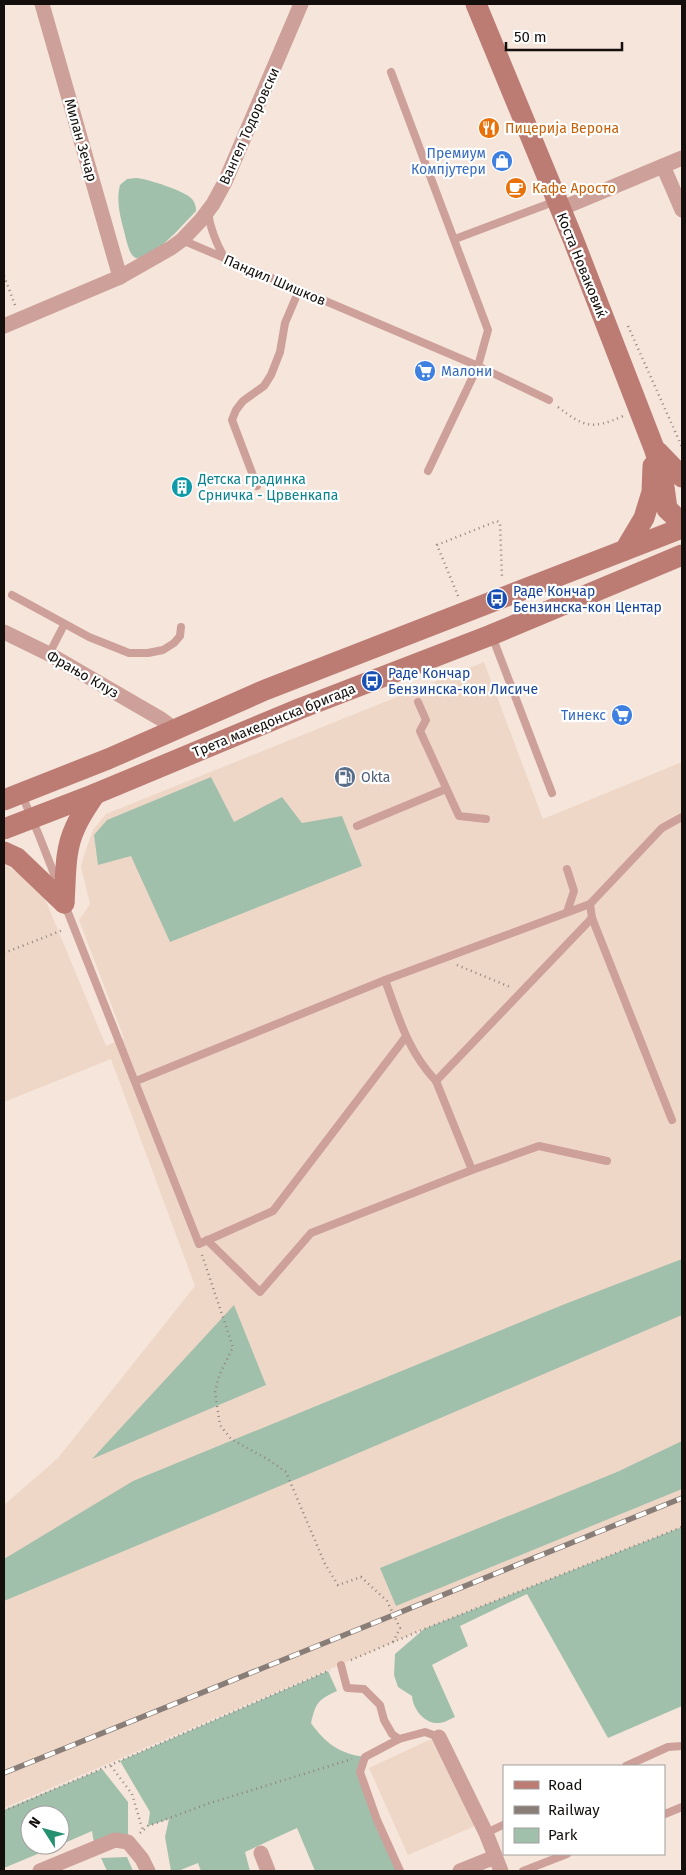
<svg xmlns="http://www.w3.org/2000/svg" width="686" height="1875" font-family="'Fira Sans',sans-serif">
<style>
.built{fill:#efd7c8}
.green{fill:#a1c0ac}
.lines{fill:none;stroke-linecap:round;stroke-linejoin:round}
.path{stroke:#90857e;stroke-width:2.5;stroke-dasharray:1 4;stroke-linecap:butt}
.lane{stroke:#cda09a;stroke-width:8}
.street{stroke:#cda09a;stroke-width:15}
.secondary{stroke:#bc7c74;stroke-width:21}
.rail-casing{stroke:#897e77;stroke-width:5.5}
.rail{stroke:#fff;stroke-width:4;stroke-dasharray:11;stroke-linecap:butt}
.labels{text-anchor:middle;stroke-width:4.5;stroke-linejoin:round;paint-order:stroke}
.street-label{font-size:14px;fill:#140f0c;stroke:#fff}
.food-label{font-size:14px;fill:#c56008;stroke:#fff;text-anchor:start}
.shop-label{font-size:14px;fill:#366cbe;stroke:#fff;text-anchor:end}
.culture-label{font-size:14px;fill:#0d838f;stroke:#fff;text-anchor:start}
.transit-label{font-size:14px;fill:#164399;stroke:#fff;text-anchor:start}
.service-label{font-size:14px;fill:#4e5e75;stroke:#fff;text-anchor:start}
</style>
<rect width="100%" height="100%" fill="#f5e5da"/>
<g class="built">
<polygon points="484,662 543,819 682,762 682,1527 424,1629 4,1808 4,1505 58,1458 195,1286 111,1059 4,1102 4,864 27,879 43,894 106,1046 124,1038 79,920 90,904 81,867 84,855 93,830 106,814"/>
<polygon points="431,1739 475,1826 408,1855 369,1768"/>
</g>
<g class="green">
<path d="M136,178C148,179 185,191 192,199C195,203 196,206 196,211C186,221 152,262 136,258C129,256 126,238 124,231C120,216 116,201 120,185L127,179Z"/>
<polygon points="211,777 234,822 282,797 302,823 342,816 362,866 170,942 131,856 98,865 94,835 107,820"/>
<polygon points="682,1259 682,1315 335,1463 4,1601 4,1559 133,1481 565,1304"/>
<polygon points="234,1305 266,1385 92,1459"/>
<polygon points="682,1441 682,1489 396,1606 380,1568 617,1472"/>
<path d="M682,1527V1706L608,1738L527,1594L460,1626L468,1646L432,1665L455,1717C450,1719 444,1723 439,1723C424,1724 413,1709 412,1696L398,1687L394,1675L395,1654L424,1629Z"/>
<path d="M328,1671L337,1691C318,1700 316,1702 311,1723C325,1743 340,1754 365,1757L360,1772L400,1871H315L297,1828L245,1852L250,1871H201L198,1863L178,1871H171L165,1837L169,1819L148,1826L150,1812L120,1761Z"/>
<polygon points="102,1769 128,1802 128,1842 95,1849 92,1831 60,1845 60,1815 30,1815 30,1845 59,1845 4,1868 4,1810"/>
<polygon points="127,1857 133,1871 107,1871 101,1858"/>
</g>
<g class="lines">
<g class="path">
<polyline points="4,276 15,305"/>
<polyline points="628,326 682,447"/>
<path d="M558,407C584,427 592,430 623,416"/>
<polyline points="458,596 437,545 497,521 500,523 502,577"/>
<polyline points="4,953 63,930"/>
<polyline points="457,965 510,987"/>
<polyline points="202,1255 233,1347 219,1376 215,1392 220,1425 231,1439 269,1460 286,1472 325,1564 338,1585 361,1577 387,1601 400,1628 393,1642"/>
<polyline points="351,1660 424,1629 682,1527"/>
<polyline points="111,1766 132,1794 143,1831"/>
<polyline points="4,1811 330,1670"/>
<polyline points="140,1833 148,1826 207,1804 352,1759"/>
</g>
<g class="lane">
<polyline points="391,72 488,330 478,366 428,471"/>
<path d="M208,212C210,229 216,243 225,259"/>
<polyline points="455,239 556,201"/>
<polyline points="182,240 478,366 549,400"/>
<polyline points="257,486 232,420 236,410 243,401 264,386 271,375 280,352 285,323 299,290"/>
<polyline points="12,595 89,637 129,653 148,653 163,650 174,643 180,636 181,627"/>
<polyline points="492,636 552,793"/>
<polyline points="49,654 64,625"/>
<polyline points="418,702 426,720 420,731 459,816 486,819"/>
<polyline points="22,795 40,838 58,884"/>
<polyline points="357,826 446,789"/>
<polyline points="567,869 574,891 567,912"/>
<polyline points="590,904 592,918 672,1120"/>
<polyline points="65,905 199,1244 273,1211 405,1038"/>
<polyline points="136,1081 385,980 590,904 662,828 682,817"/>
<polyline points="436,1081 592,918"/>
<polyline points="472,1170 539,1146 607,1161"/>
<path d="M207,1240L260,1292L311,1233L472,1170L436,1081C407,1050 399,1018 385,980"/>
<polyline points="341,1665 347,1688 364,1689 380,1705 384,1720 392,1734 399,1739"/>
<polyline points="626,1766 668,1747 682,1746"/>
<polyline points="665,1814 682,1807"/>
<polyline points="486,1833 505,1824"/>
<polyline points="400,1871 377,1820 360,1772 365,1757 399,1739 425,1732 439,1737"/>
<polyline points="523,1871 567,1854"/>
</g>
<g class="street">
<polyline points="42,4 120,277"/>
<polyline points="663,166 682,210"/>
<polyline points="560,209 682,158"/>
<polyline points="4,326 120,277 171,248 182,240 201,220 213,204 225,182 301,4"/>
<polyline points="4,632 49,654 161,719 176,730"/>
<polyline points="439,1737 486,1833 501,1871"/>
<polyline points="261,1853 268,1871"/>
<polyline points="40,1871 115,1840 128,1842 142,1859 148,1871"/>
<polyline points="460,1871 495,1857"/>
</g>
<g class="secondary">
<polyline points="476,4 573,239 654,448 662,472 667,509 682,523"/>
<polyline points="658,452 682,477"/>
<polyline points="625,550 644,518 652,492 653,466"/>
<polyline points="4,800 108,759 265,690 682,528"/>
<polyline points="4,829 95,794 299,709 491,635 682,555"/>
<polyline points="4,852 17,858 64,903"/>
<path d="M64,903C66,878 64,851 75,828C80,816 88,805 95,794"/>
</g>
<g class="rail-casing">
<polyline id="rail" points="4,1773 682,1498"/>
</g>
<use href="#rail" class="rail"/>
</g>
<defs>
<g id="restaurant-disc" transform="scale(1.125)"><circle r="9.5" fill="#e8710a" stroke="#fff"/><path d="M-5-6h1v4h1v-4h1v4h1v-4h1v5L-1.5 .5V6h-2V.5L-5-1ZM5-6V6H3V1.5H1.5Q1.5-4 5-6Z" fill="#fff"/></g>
<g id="shop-disc" transform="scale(1.125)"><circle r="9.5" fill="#3f7fe0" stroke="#fff"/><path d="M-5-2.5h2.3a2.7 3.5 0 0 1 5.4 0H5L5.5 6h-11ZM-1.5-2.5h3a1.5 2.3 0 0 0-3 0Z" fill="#fff"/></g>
<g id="cafe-disc" transform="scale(1.125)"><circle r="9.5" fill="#e8710a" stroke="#fff"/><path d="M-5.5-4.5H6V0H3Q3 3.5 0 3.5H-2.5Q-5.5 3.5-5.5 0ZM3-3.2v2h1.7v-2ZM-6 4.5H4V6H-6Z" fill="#fff"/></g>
<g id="supermarket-disc" transform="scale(1.125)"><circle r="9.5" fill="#3f7fe0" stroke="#fff"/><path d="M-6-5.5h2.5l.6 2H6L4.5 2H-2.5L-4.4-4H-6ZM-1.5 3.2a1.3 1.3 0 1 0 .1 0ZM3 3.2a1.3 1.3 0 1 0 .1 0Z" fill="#fff"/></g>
<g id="building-disc" transform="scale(1.125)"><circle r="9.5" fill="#0f9aa8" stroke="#fff"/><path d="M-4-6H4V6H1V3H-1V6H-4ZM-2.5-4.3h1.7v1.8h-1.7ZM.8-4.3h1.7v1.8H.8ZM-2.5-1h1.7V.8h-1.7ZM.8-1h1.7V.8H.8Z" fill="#fff"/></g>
<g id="bus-disc" transform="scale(1.125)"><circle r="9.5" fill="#1a4fb4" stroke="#fff"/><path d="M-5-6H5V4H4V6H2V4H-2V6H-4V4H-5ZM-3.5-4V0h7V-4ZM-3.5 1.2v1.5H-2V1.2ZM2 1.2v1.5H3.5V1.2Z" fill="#fff"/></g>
<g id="fuel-disc" transform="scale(1.125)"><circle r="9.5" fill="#5c6f8a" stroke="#fff"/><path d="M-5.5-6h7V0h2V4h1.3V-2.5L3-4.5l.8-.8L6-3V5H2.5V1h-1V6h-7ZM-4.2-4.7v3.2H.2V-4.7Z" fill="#fff"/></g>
</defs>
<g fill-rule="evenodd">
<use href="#restaurant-disc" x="489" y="128"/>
<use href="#shop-disc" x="502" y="161"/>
<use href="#cafe-disc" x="516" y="188"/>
<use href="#supermarket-disc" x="425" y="371"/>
<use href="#building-disc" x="182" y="487"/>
<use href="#bus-disc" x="497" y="599"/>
<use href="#bus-disc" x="372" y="681"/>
<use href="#supermarket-disc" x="622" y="715"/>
<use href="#fuel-disc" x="345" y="777"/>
</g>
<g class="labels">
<g class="street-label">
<text transform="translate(249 126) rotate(-66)" y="5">Вангел Тодоровски</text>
<text transform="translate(81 140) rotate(74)" y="5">Милан Зечар</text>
<text transform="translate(582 265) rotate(68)" y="5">Коста Новаковиќ</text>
<text transform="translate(275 280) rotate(23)" y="5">Пандил Шишков</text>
<text transform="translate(83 674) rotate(30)" y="5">Фрањо Клуз</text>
<text transform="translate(274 720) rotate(-22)" y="5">Трета македонска бригада</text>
</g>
<g class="food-label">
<text x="505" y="133">Пицерија Верона</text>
<text x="532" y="193">Кафе Аросто</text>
</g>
<g class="shop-label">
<text x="486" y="158">Премиум<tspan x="486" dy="16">Компјутери</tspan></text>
<text x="441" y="376" text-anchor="start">Малони</text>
<text x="606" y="720">Тинекс</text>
</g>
<g class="culture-label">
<text x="198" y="484">Детска градинка<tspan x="198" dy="16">Срничка - Црвенкапа</tspan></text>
</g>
<g class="transit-label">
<text x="513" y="596">Раде Кончар<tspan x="513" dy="16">Бензинска-кон Центар</tspan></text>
<text x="388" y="678">Раде Кончар<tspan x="388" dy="16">Бензинска-кон Лисиче</tspan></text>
</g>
<g class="service-label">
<text x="361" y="782">Okta</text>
</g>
</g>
<rect width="686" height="1875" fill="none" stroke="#140f0c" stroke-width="10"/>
<rect x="503" y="1765" width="162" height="90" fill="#ffffff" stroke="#a19f9e"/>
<rect x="514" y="1781" width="25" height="8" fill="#bc7c74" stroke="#a19f9e"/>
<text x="548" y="1790" font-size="15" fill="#140f0c">Road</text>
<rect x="514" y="1806" width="25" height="8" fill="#897e77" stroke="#a19f9e"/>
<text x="548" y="1815" font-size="15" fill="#140f0c">Railway</text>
<rect x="514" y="1828" width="25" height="15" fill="#a1c0ac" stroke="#a19f9e"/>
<text x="548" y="1840" font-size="15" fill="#140f0c">Park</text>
<g transform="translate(45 1830) rotate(306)"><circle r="24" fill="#ffffff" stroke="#a19f9e"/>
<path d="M0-4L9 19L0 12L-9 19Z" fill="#269170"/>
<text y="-8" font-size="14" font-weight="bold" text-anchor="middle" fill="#140f0c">N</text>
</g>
<path d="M506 42v8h116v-8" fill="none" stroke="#140f0c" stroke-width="2.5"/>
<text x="514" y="42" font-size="15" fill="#140f0c" stroke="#ffffff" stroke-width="4" paint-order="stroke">50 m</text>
</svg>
